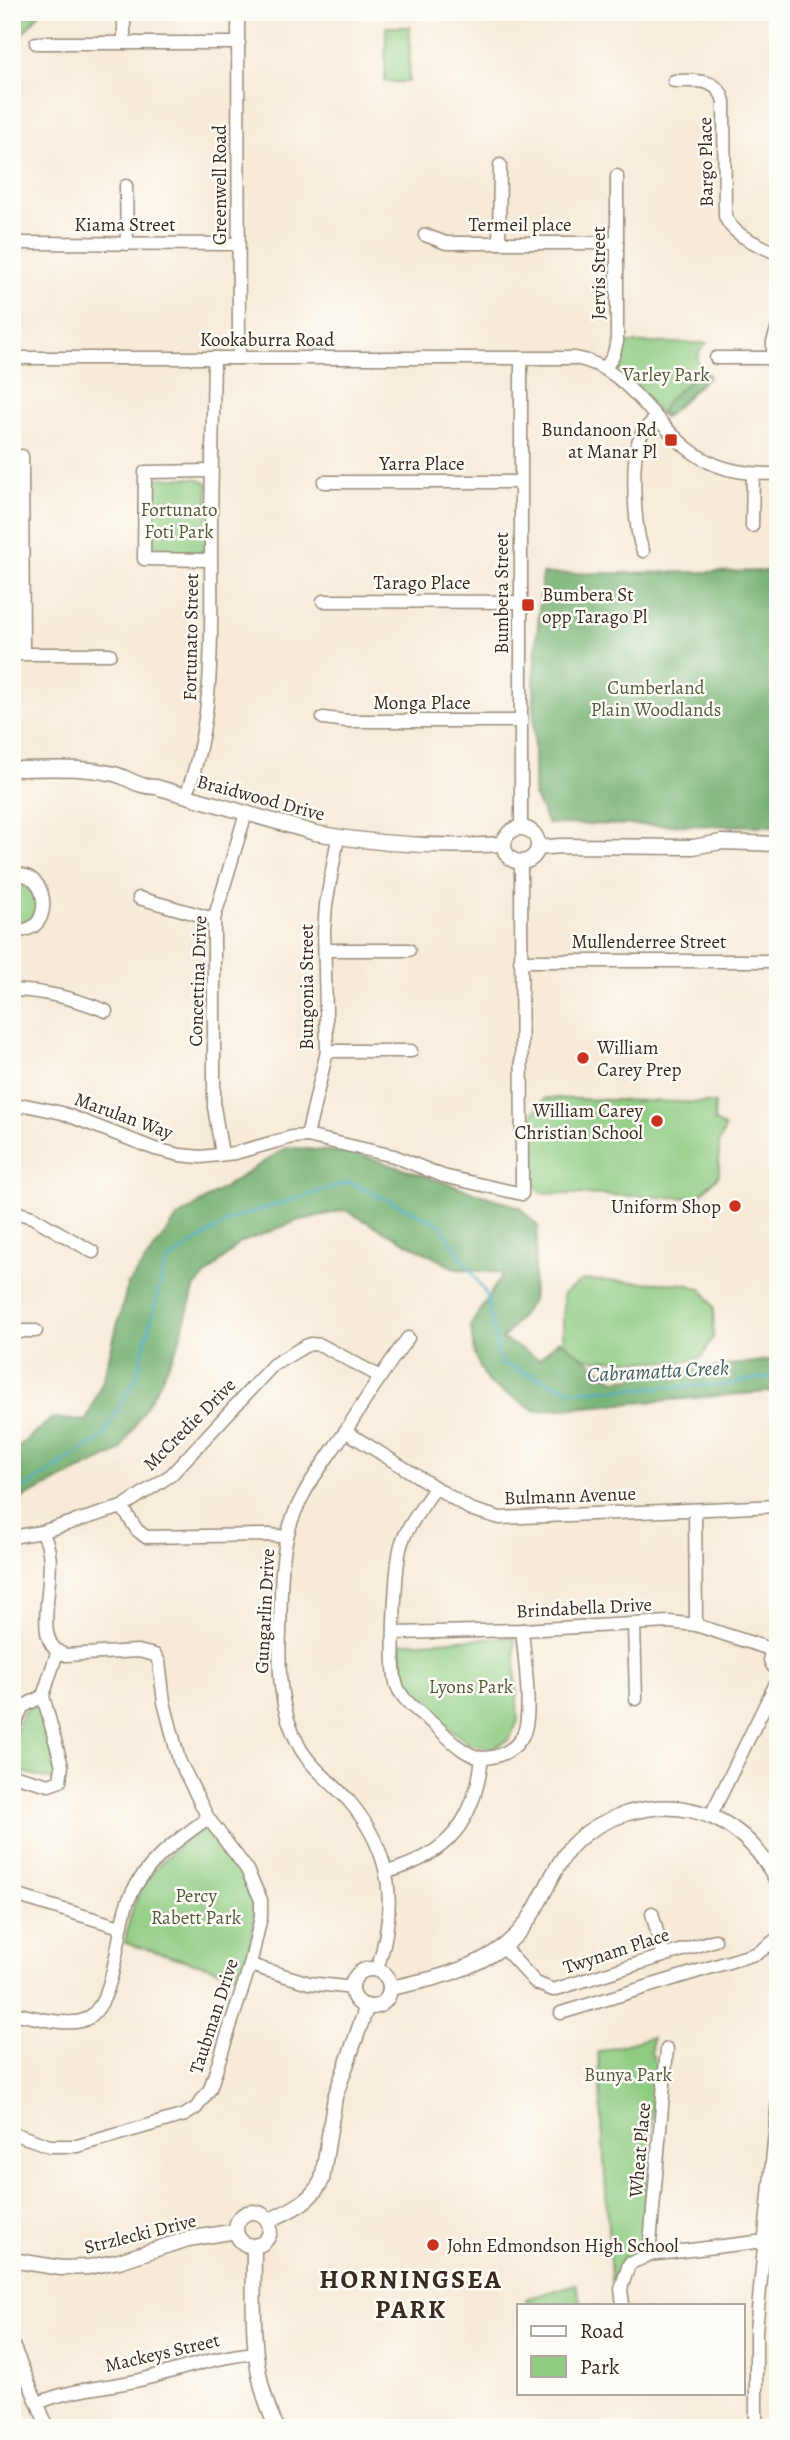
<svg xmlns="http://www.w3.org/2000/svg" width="790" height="2440" font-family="Alegreya,serif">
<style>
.green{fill:#8fcc82;stroke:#657b50;stroke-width:2}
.forest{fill:#73b070;stroke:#576d47;stroke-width:2}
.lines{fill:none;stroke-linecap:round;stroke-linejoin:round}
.stream{stroke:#44a9c4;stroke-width:2.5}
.minor-casing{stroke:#998a7a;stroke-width:15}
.tertiary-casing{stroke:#998a7a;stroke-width:17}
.minor{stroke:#fff;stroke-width:12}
.tertiary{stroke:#fff;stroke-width:14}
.poi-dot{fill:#c8321e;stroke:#fdfcf7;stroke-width:2.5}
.labels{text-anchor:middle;stroke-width:5;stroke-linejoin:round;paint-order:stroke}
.street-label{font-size:19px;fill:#3b2a1e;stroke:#fdfcf7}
.park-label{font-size:19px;fill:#545b3c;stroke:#fdfcf7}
.poi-label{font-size:19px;fill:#3b2a1e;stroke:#fdfcf7;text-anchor:end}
.water-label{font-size:21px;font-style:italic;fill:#3f5d60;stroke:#fdfcf7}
.district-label{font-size:26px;font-weight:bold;letter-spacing:2px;fill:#3b2a1e;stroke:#fdfcf7}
</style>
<rect width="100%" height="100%" fill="#fdfcf7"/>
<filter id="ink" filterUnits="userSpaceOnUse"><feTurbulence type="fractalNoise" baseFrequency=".0143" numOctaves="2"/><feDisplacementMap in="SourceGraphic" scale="14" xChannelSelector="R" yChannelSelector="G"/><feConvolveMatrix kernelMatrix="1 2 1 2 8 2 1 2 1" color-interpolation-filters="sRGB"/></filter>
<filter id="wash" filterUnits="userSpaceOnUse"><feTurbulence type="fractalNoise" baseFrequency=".00686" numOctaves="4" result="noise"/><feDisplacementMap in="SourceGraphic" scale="28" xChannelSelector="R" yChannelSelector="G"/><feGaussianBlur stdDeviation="1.57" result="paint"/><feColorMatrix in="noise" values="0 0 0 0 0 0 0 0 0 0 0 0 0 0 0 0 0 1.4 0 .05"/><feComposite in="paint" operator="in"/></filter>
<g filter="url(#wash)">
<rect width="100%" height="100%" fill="#f7ead7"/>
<g class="green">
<polygon points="12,12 41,12 23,33 20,43 12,43"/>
<polygon points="386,27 410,27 409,82 385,82"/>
<path d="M623,343H707C694,353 694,368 709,376L664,418L619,370L618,362Z"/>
<polygon points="157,478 197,478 208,484 207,552 203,556 153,555 150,550 151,481"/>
<polygon points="18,876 39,891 36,921 12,929 12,877"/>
<polygon points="545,1098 715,1103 714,1121 725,1128 719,1143 719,1175 697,1198 541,1193 531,1180 530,1122 534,1112"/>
<polygon points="583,1280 686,1284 703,1290 714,1308 713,1337 702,1357 684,1362 585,1359 563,1342 563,1294"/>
<polygon points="514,1637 518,1721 509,1740 492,1748 470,1745 412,1697 402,1670 401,1643"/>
<polygon points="41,1702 58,1772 52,1780 12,1769 12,1745 23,1712"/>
<path d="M207,1823C226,1848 256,1879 255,1913C255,1934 246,1956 240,1976L125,1943C133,1880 160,1861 207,1823Z"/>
<polygon points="652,2037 651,2053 657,2066 641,2242 633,2254 623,2258 611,2283 598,2052"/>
<polygon points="576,2284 582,2305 528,2305 526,2299"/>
</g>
<g class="forest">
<polygon points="702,370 707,372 708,376 668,415 662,415 661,411 670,398"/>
<polygon points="778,571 778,826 548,824 534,795 534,673 542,574"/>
<polygon points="287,1147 358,1154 519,1207 538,1226 532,1301 503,1339 539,1359 559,1340 615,1380 778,1359 778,1391 536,1411 488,1383 474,1355 471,1325 503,1273 456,1269 345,1210 297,1221 240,1243 195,1286 178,1345 158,1386 120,1451 12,1503 12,1452 52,1418 86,1421 103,1380 128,1284 178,1217"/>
</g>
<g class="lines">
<polyline class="stream" points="12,1496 102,1438 136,1378 166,1262 231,1219 349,1182 440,1224 486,1294 500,1363 574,1391 722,1385 778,1375"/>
</g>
</g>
<g filter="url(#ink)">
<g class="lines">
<g class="minor-casing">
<g id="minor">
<polyline points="124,12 124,43"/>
<polyline points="238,12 239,358"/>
<polyline points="36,43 239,43"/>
<path d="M674,81C694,81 719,77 724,102L725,216C733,237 759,244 778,254"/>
<polyline points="126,186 127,244"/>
<polyline points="425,235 446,243 617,243"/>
<polyline points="12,243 238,244"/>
<polyline points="499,243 500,165"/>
<path d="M12,358H575C631,367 654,429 700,457C724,472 750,474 778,474"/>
<polyline points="716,358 778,358"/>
<polyline points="773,359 773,342 778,326"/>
<polyline points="606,367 613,356 617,342 617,176"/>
<polyline points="22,456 23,654"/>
<polyline points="211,471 145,472 144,559 211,560"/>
<polyline points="324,482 520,482"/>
<polyline points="752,526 753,474"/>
<path d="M643,551C634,530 631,461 639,440C642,430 649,425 656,418"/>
<polyline points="323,601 520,602"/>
<polyline points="12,654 110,654"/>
<polyline points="323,718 347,721 520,721"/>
<path d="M186,796C216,715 211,631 211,546C211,484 213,421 214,358"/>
<polyline points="521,828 521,359"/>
<path d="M12,875C45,870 51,913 34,926C29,930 19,931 12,933"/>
<polyline points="139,898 214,919"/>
<polyline points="325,950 409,950"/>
<polyline points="520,961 778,961"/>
<path d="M12,990C46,991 74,998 106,1011"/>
<polyline points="327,1051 411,1051"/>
<polyline points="307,1136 327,1051 324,932 326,905 338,837"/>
<polyline points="222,1154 214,1107 214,919 246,813"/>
<polyline points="12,1211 32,1217 93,1252"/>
<polyline points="13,1211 13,1114 16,1109 25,1105 44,1109 62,1113 155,1149 180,1155 201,1157 235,1153 292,1137 307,1136 394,1156 443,1176 522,1194 521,863"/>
<polyline points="12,1335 23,1331 36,1331"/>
<polyline points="345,1431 470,1509 500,1518 778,1506"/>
<path d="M435,1488C424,1505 409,1523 402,1542C395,1561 390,1669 397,1686C404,1704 425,1716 438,1728C451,1740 464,1755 482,1758"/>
<polyline points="122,1507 137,1530 146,1537 269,1535 287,1537"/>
<polyline points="695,1511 696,1625"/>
<polyline points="12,1537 41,1532 122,1507 171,1475 273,1365 305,1346 311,1344 321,1345 379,1376"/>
<polyline points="634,1625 636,1699"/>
<polyline points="396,1633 522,1630 669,1622 696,1625 770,1649"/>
<path d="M778,1642C767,1650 767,1663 778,1671"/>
<polyline points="12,1733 22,1707 43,1696"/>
<polyline points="12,1775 49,1785 60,1781 62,1766 43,1696 57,1653"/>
<polyline points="711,1815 778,1679"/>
<path d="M387,1872C448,1855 475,1821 482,1758C498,1758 516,1750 523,1735C533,1715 524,1654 522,1630"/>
<polyline points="12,1894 120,1927"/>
<polyline points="652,1913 663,1955"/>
<polyline points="503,1947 536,1983 553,1990 715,1940"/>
<polyline points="250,1965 309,1983 353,1988"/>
<path d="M377,1970C397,1907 394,1854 349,1801C333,1783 311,1768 299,1746C280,1710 278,1673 280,1633C281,1602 280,1567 287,1537C295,1499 321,1467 343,1435C364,1402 384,1369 408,1338"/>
<path d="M12,2013C31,2016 63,2026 81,2021C117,2011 116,1930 128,1901C144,1863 176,1841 208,1818"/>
<polyline points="561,2013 758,1953 778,1938"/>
<path d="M12,2133L50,2146H77L185,2115L196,2108L210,2089L250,1965L261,1917V1900L246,1868L208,1818L179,1760L164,1702L159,1662L155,1655L138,1651L66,1655C23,1643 67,1563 41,1532"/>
<polyline points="649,2255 667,2049"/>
<polyline points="623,2305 621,2289 629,2264 649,2255 765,2241"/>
<polyline points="12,2343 48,2428"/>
<path d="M38,2403C73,2388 107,2388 144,2379C183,2369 214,2357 255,2353"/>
<polyline points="756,2428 756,2331 778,2100"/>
</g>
</g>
<g class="tertiary-casing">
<g id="tertiary">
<path d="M12,769C45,769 81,766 114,774C130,778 137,787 156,787L315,833C376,844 441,848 503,844"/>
<circle cx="521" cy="845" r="17"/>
<polyline points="538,848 560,846 693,847 721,842 778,844"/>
<circle cx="371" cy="1988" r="19"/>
<path d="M390,1988C430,1980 471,1971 504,1946C540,1918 544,1881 569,1849C584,1831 606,1820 628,1813C693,1795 748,1823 778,1883"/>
<circle cx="253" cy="2229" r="17"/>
<path d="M268,2221C290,2210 310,2203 322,2180L335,2097L367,2006"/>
<path d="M254,2246C254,2309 248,2370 277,2428"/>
<polyline points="12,2260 61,2268 89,2267 119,2261 188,2239 236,2231"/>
</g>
</g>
<use href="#minor" class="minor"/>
<use href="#tertiary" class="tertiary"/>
</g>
</g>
<g class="poi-dot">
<rect x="664" y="433" width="14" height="14" rx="3.5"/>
<rect x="521" y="598" width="14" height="14" rx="3.5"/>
<circle cx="583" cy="1058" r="7"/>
<circle cx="657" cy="1121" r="7"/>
<circle cx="735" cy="1206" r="7"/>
<circle cx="433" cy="2245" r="7"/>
</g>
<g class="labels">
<g class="street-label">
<text transform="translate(705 162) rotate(-91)" y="7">Bargo Place</text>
<text transform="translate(219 185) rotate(-90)" y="7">Greenwell Road</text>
<text x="125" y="231">Kiama Street</text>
<text x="520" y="231">Termeil place</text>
<text transform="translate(598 273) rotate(-90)" y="7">Jervis Street</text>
<text x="267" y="346">Kookaburra Road</text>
<text x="422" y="470">Yarra Place</text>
<text x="422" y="589">Tarago Place</text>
<text transform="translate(501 593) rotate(-90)" y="7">Bumbera Street</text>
<text transform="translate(190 637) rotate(-89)" y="7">Fortunato Street</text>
<text x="422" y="709">Monga Place</text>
<text transform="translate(261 797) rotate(15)" y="7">Braidwood Drive</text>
<text x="649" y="948">Mullenderree Street</text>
<text transform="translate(197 981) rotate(-88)" y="7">Concettina Drive</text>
<text transform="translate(306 987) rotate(-90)" y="7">Bungonia Street</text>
<text transform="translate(124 1115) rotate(20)" y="7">Marulan Way</text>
<text transform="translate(189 1424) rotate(-45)" y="7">McCredie Drive</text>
<text transform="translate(570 1495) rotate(-2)" y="7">Bulmann Avenue</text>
<text transform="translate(584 1607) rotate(-3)" y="7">Brindabella Drive</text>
<text transform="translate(264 1611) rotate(-87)" y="7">Gungarlin Drive</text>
<text transform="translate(616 1950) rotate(-18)" y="7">Twynam Place</text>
<text transform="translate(213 2016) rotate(-72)" y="7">Taubman Drive</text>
<text transform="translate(639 2150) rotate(-85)" y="7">Wheat Place</text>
<text transform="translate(140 2233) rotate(-14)" y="7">Strzlecki Drive</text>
<text transform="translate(162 2352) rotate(-13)" y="7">Mackeys Street</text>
</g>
<g class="park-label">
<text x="666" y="381">Varley Park</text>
<text x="179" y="516">Fortunato<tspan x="179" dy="22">Foti Park</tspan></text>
<text x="656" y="694">Cumberland<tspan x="656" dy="22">Plain Woodlands</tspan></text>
<text x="471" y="1693">Lyons Park</text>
<text x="196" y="1902">Percy<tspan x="196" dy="22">Rabett Park</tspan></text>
<text x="628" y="2081">Bunya Park</text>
</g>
<g class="poi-label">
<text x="657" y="436">Bundanoon Rd<tspan x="657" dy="22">at Manar Pl</tspan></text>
<text x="542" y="601" text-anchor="start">Bumbera St<tspan x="542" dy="22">opp Tarago Pl</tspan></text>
<text x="597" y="1054" text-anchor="start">William<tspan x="597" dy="22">Carey Prep</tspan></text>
<text x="643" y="1117">William Carey<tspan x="643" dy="22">Christian School</tspan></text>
<text x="721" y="1213">Uniform Shop</text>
<text x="447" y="2252" text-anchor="start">John Edmondson High School</text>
</g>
<g class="water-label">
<text transform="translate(658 1371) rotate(-3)" y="7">Cabramatta Creek</text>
</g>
<g class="district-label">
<text x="411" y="2288">HORNINGSEA<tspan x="411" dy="30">PARK</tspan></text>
</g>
</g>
<rect width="790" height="2440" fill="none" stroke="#fdfcf7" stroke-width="42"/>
<rect x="517" y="2304" width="228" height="91" fill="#fdfcf7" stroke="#afa8a0" stroke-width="2"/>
<rect x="531" y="2326" width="35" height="10" fill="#ffffff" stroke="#afa8a0" stroke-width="2"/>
<text x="580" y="2338" font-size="21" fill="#3b2a1e">Road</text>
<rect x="531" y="2356" width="35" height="21" fill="#8fcc82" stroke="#afa8a0" stroke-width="2"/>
<text x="580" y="2374" font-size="21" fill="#3b2a1e">Park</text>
</svg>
